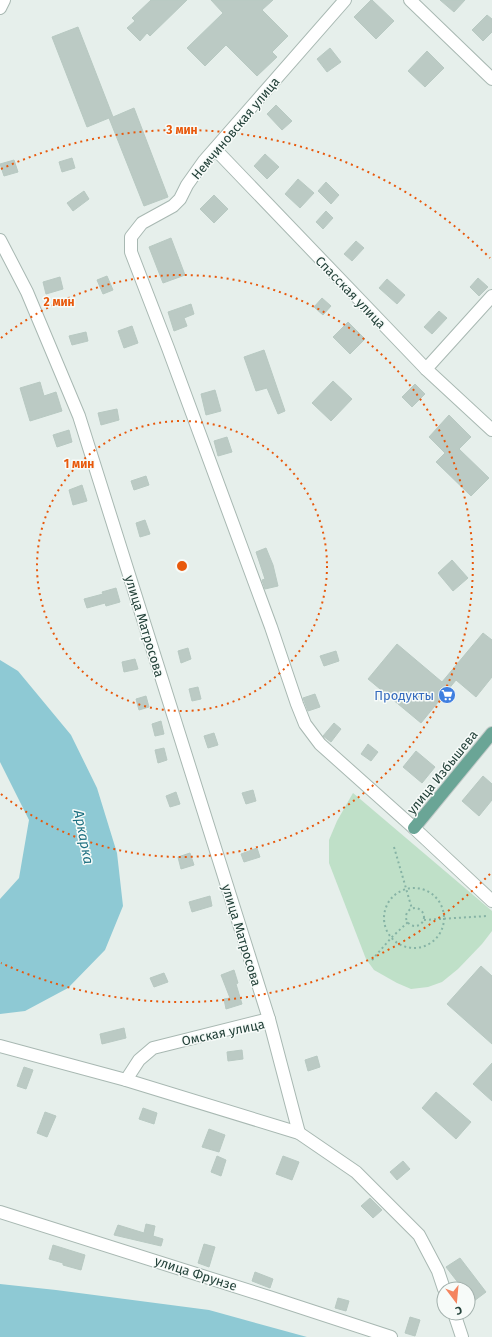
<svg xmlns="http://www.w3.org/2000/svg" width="492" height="1337" font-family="'Fira Sans',sans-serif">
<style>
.green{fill:#bfe0c8}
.water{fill:#8ec9d4}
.building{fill:#bbcac4;stroke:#b8c9c2}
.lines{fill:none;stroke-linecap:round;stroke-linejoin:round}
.minor-casing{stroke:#a8b8b2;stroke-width:14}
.major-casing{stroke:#c2cac8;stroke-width:14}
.path{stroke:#86b3a5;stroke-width:2;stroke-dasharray:2 3;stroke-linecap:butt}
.minor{stroke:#fff;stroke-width:12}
.major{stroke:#6aa596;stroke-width:12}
.ring{fill:none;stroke:#e8590c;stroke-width:2;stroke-dasharray:2 4}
.labels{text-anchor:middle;stroke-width:3;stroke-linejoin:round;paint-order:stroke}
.street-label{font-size:13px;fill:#24423a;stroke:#f7fbf9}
.shop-label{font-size:13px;fill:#366cbe;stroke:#f7fbf9;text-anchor:end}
.water-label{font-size:14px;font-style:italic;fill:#1c6f80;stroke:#f7fbf9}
.centre{fill:#e8590c;stroke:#f7fbf9;stroke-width:2}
.ring-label{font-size:12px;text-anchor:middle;font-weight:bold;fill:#e8590c;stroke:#f7fbf9;stroke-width:3;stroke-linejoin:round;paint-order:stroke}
</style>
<rect width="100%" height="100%" fill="#e6efeb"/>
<polygon class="green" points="353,793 492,911 492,931 482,944 458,969 442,982 428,987 411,989 397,983 374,970 366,959 329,863 329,840 337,821"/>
<g class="water">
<polygon points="0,660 18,671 71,735 97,788 117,853 123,906 105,950 68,988 25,1011 0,1014 0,899 19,878 29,820 0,762"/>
<polygon points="0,1284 56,1290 209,1310 307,1337 0,1337"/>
</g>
<g class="building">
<polygon points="151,0 187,0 150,36 147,33 140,41 127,28 135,21 132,18"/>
<polygon points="211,0 273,0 262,10 288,36 272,52 277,57 257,76 226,45 205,66 187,48 223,13"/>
<polygon points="371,0 372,0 394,21 376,39 354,17"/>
<polygon points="440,0 465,0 454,12"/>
<polygon points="487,15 492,19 492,32 483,41 472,30"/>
<polygon points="78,27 113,117 134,108 168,197 144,206 109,118 87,127 52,37"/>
<polygon points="330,48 341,62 327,72 317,59"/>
<polygon points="427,51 444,68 425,87 408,71"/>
<polygon points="276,105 292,121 282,130 267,114"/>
<polygon points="265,154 279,167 267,179 254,166"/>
<polygon points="72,158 75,168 62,172 59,162"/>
<polygon points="14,160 18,172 4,176 0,164"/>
<polygon points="298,179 314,193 300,208 285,194"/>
<polygon points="326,182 339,195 331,204 318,191"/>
<polygon points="84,191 89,199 73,211 67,203"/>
<polygon points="214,195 228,209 214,223 200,209"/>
<polygon points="326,211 333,218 323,229 316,222"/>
<polygon points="171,238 185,275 163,283 149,247"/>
<polygon points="356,241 364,248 352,261 344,254"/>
<polygon points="107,276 113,290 103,294 97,280"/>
<polygon points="60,277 63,289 46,294 43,282"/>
<polygon points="478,278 488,287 479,296 470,287"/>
<polygon points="387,279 405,295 397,304 379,288"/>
<polygon points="322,298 331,306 323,315 314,307"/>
<polygon points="191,304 194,314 184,318 187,326 174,331 168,312"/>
<polygon points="439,311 447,318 432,334 424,327"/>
<polygon points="348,322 365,339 350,354 333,337"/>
<polygon points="132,326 138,343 124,348 118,331"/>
<polygon points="86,332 88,341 72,345 69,336"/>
<polygon points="264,350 285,411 278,414 267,388 256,391 244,357"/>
<polygon points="333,381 352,399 331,421 312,403"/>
<polygon points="40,382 44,396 56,392 62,411 30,421 20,388"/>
<polygon points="415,384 425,394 412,407 402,397"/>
<polygon points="215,390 221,411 206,415 201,394"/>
<polygon points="117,409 119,420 101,425 98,413"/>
<polygon points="449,415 471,437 459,449 489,478 471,496 436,462 445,453 429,437"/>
<polygon points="69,430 72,442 57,447 53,435"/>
<polygon points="227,437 232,452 218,456 214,441"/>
<polygon points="146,476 149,485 134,490 131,481"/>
<polygon points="82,485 87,501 73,505 69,490"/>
<polygon points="145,520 150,534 140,537 136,523"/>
<polygon points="266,548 273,565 278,586 265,589 262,580 265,579 256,552"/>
<polygon points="452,560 468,578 453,591 438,573"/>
<polygon points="116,588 120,602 106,606 105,603 87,608 84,599 103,594 102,592"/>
<polygon points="483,633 492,640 492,677 476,697 456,680 421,723 368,679 397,644 442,682"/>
<polygon points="188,648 191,659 181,663 178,651"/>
<polygon points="336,651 339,661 324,666 320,656"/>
<polygon points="135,659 138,669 124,672 122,662"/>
<polygon points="198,687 201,699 192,701 189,689"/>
<polygon points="315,694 320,707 308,711 303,698"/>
<polygon points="146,696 149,707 139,710 136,699"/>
<polygon points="161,721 164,734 155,736 152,724"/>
<polygon points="334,723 341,729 331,742 323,736"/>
<polygon points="214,733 218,745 208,748 204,736"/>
<polygon points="368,744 378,752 371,761 361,754"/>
<polygon points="164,748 167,760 158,763 155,750"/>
<polygon points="416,751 435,767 422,783 403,767"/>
<polygon points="483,776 492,784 492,800 479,816 462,801"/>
<polygon points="253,790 256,801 246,804 242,793"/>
<polygon points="176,792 180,804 170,807 166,796"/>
<polygon points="257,848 260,857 244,862 241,854"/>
<polygon points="190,853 194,865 181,869 178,857"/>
<polygon points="210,896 212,906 192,912 189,902"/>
<polygon points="481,966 492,976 492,1044 447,1004"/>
<polygon points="234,970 238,983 236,984 242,1004 226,1009 224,999 230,998 221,975"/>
<polygon points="164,973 168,982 154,987 150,978"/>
<polygon points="124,1028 126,1038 102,1044 100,1034"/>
<polygon points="242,1050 243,1059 228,1061 227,1052"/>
<polygon points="317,1056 320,1067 308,1071 305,1060"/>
<polygon points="492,1063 492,1101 473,1084"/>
<polygon points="24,1067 33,1070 26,1089 17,1086"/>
<polygon points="436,1092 471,1122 456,1139 422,1108"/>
<polygon points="143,1108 157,1113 154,1124 139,1119"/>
<polygon points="45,1112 56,1116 47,1137 37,1133"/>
<polygon points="209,1129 225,1135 219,1152 202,1147"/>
<polygon points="217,1156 226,1160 221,1176 211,1172"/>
<polygon points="283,1156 299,1162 292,1180 276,1174"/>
<polygon points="403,1161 410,1169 397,1180 390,1172"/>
<polygon points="370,1198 382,1210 373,1218 361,1206"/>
<polygon points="146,1224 155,1226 153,1236 163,1239 161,1246 114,1235 118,1225 144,1233"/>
<polygon points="204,1244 215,1247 209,1267 198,1263"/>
<polygon points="53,1245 85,1255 81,1270 63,1265 63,1263 49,1259"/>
<polygon points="460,1258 486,1292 474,1301 468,1293 468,1289 463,1289 446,1267"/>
<polygon points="255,1272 273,1279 270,1288 252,1281"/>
<polygon points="338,1298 349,1301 346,1311 335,1308"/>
<polygon points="410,1317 420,1320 415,1336 405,1333"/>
</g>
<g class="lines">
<g class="minor-casing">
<g id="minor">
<polyline points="345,0 204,161 187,185 180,199 173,206 142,223 131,237 131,252 168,348 271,627 297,704 305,724 320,744 414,828 492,901"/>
<polyline points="410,0 492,79"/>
<polyline points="0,8 4,0"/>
<polyline points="215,149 426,369 492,430"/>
<polyline points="0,240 27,292 79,416 269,1019"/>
<polyline points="426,369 492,296"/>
<polyline points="0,1046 126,1080 299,1133 356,1172 419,1235 438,1271 444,1289"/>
<polyline points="126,1080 139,1060 153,1048 269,1019 299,1133"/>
<polyline points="0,1212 269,1297 391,1337"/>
<polyline points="454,1313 462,1337"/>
</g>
</g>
<g class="major-casing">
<polyline id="major" points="414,828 492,733"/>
</g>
<g class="path">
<polyline points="394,847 412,909"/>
<circle cx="414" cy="918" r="30"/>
<circle cx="415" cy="917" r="9"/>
<polyline points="424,920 487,916"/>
<polyline points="372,960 391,938 408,922"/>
</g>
<use href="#minor" class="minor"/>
<use href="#major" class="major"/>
</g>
<g class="ring">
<circle cx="182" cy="566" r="145"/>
<path d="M1 338A291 291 0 1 1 1 794"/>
<path d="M490 874A436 436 0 0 1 1 963M1 169A436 436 0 0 1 490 258"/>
</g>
<defs>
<g id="supermarket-disc" transform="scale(0.9)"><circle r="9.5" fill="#3f7fe0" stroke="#f7fbf9"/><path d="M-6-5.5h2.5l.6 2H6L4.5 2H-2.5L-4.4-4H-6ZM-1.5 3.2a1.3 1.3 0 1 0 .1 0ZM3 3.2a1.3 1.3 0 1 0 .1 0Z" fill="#fff"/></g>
</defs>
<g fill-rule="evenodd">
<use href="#supermarket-disc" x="447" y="695"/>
</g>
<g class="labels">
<g class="street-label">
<text transform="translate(235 128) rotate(-50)" y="5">Немчиновская улица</text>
<text transform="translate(351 292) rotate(46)" y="5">Спасская улица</text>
<text transform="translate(145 626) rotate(73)" y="5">улица Матросова</text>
<text transform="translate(442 772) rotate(-51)" y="5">улица Избышева</text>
<text transform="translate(242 935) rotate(73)" y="5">улица Матросова</text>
<text transform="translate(223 1032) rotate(-12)" y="5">Омская улица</text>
<text transform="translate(196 1273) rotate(18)" y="5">улица Фрунзе</text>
</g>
<g class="shop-label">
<text x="434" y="700">Продукты</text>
</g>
<g class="water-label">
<text transform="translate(84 837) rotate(79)" y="5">Аркарка</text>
</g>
</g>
<circle cx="182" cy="566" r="6" class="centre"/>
<g class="ring-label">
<text x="182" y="134">3 мин</text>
<text x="59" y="306">2 мин</text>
<text x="79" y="468">1 мин</text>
</g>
<g transform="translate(456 1301) rotate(164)"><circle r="19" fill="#f7fbf9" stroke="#a3b1ad"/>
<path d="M0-3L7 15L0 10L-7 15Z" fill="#f4845f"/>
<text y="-6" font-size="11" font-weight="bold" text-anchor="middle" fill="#24423a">С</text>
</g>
</svg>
